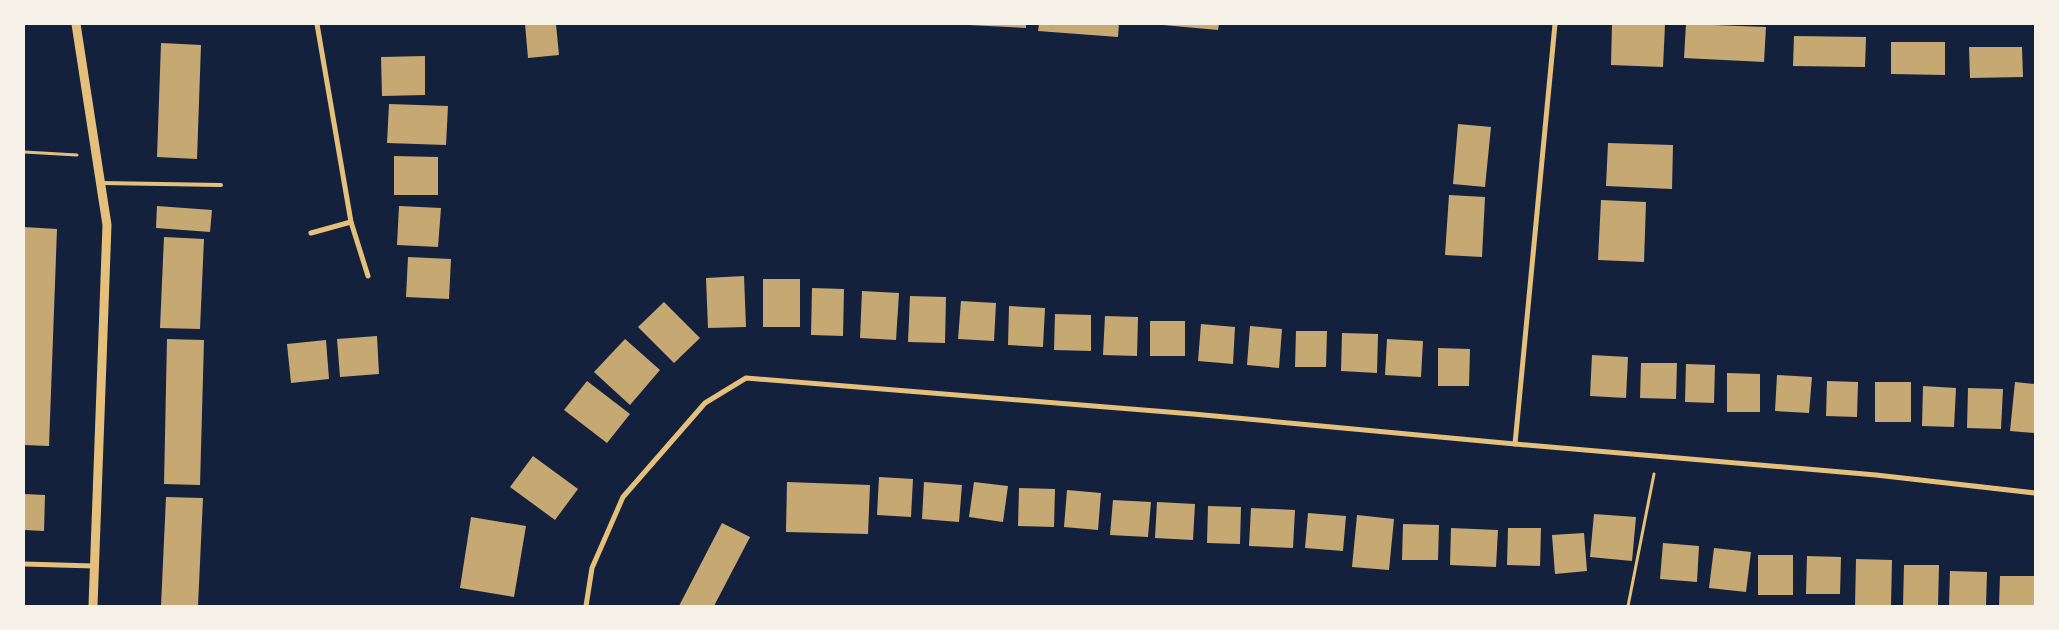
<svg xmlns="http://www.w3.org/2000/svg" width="2059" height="630" font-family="'Work Sans',sans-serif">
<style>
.building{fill:#c6a872}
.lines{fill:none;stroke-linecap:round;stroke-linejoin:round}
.path{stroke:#e5c07b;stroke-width:3}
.service{stroke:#e5c07b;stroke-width:4}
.minor{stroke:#e5c07b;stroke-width:5}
.tertiary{stroke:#e5c07b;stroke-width:9}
</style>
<rect width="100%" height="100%" fill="#14213d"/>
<g class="building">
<polygon points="525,24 556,24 559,55 528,58"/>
<polygon points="968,24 1026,24 1026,28 968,25"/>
<polygon points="1039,24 1119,24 1118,37 1038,31"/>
<polygon points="1152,24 1219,24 1218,30"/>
<polygon points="1612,24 1665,25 1663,67 1611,65"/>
<polygon points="1686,24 1766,27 1764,62 1684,58"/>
<polygon points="1794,36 1866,37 1865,67 1793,66"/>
<polygon points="1891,42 1945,42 1945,75 1891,74"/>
<polygon points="161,43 201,45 197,159 157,157"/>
<polygon points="1969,47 2022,47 2023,77 1970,78"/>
<polygon points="425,56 425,95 382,96 381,57"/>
<polygon points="389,104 448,106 446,145 387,143"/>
<polygon points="1458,124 1491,127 1485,187 1453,184"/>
<polygon points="1608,143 1673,145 1672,189 1606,186"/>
<polygon points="394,156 438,157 438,195 394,195"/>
<polygon points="1449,195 1485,197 1482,257 1445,255"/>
<polygon points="1601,200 1646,202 1644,262 1598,260"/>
<polygon points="157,206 212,210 210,232 156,228"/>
<polygon points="399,206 441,208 438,247 397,245"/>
<polygon points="24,227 57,229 49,446 24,445"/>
<polygon points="164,237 204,239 200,329 160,328"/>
<polygon points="408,257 451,259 449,299 406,297"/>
<polygon points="744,276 746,327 708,328 706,278"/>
<rect x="763" y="279" width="37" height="48"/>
<polygon points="812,288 844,289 843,336 811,335"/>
<polygon points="862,291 899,293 896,340 860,338"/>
<polygon points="910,296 946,297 945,343 908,342"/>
<polygon points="961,301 996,303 994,341 958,339"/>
<polygon points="664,302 700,338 674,363 638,327"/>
<polygon points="1009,306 1045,308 1043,347 1008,345"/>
<polygon points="1055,314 1091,315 1091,351 1054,350"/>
<polygon points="1105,316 1138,317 1137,356 1103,355"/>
<rect x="1150" y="321" width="35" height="35"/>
<polygon points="1201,324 1235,327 1233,364 1198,361"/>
<polygon points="1250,326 1282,329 1279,368 1247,365"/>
<polygon points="1296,331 1327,331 1326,367 1295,367"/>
<polygon points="1342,333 1378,334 1377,373 1341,371"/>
<polygon points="377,336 379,374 340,377 337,339"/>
<polygon points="167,339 204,340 200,485 164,484"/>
<polygon points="625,339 660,370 630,405 594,372"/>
<polygon points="1387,339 1423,341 1421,377 1385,375"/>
<polygon points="326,340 329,379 291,383 287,344"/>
<polygon points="1438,348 1470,349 1469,386 1438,386"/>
<polygon points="1592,355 1628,357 1626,398 1590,396"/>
<polygon points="1641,363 1677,363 1676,399 1640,398"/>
<polygon points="1686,364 1715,365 1714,403 1685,402"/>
<polygon points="1727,373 1760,374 1760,412 1727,412"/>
<polygon points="1777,375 1812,377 1809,413 1775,411"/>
<polygon points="587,381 630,414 607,443 564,410"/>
<polygon points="1827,381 1858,382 1857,417 1826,416"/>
<rect x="1875" y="382" width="36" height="40"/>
<polygon points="2015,382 2035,384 2035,433 2010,431"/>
<polygon points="1923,386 1956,388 1954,427 1922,426"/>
<polygon points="1968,388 2003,389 2001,429 1967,428"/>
<polygon points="533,456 578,489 555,520 510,487"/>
<polygon points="879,477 913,479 911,517 877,515"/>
<polygon points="787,482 870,485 868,534 786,532"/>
<polygon points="924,482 962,485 959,522 922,519"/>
<polygon points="974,482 1008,486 1003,522 969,517"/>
<polygon points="1019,488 1055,489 1054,527 1018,526"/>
<polygon points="1067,490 1101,493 1098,530 1064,527"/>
<polygon points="24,494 45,495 44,531 24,530"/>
<polygon points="166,497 203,498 198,606 161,606"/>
<polygon points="1113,500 1151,502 1148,537 1110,535"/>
<polygon points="1157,502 1195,504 1193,540 1155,538"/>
<polygon points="1208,506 1241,507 1240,544 1207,543"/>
<polygon points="1251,508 1295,510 1293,548 1249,546"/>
<polygon points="1308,513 1346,516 1343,551 1305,548"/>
<polygon points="1594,514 1636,517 1632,561 1590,557"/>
<polygon points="1357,515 1394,519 1389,570 1352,567"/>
<polygon points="471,517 526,526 514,597 460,588"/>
<polygon points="722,523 750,537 714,606 679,606"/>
<polygon points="1403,524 1439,525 1438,560 1402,560"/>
<polygon points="1451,528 1498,530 1496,567 1450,565"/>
<polygon points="1508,528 1541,528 1540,566 1507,565"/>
<polygon points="1584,533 1587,571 1555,574 1552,535"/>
<polygon points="1663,543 1699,546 1697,582 1660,579"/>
<polygon points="1714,548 1751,552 1746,592 1709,588"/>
<rect x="1758" y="555" width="35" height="40"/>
<polygon points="1807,556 1841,557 1840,594 1806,594"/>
<polygon points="1856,559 1892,560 1891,606 1855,606"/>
<polygon points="1904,565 1939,565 1938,606 1903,606"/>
<polygon points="1950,571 1987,572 1986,606 1949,606"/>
<polygon points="2000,576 2034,576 2034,606 1999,606"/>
</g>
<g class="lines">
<g class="path">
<polyline points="24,152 77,155"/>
<polyline points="1628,606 1654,474"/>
</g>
<polyline class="service" points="102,183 221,185"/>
<g class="minor">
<polyline points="317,24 351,222 368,276"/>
<polyline points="311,233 351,222"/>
<polyline points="1515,444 1555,24"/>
<polyline points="24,564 94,566"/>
<polyline points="586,606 592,568 623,497 705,403 746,378 1193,414 1515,444 1876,475 2035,493"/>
</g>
<polyline class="tertiary" points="76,24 107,225 93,606"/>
</g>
<rect width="2059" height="630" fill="none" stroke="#f6f1e7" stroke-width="50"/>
</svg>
